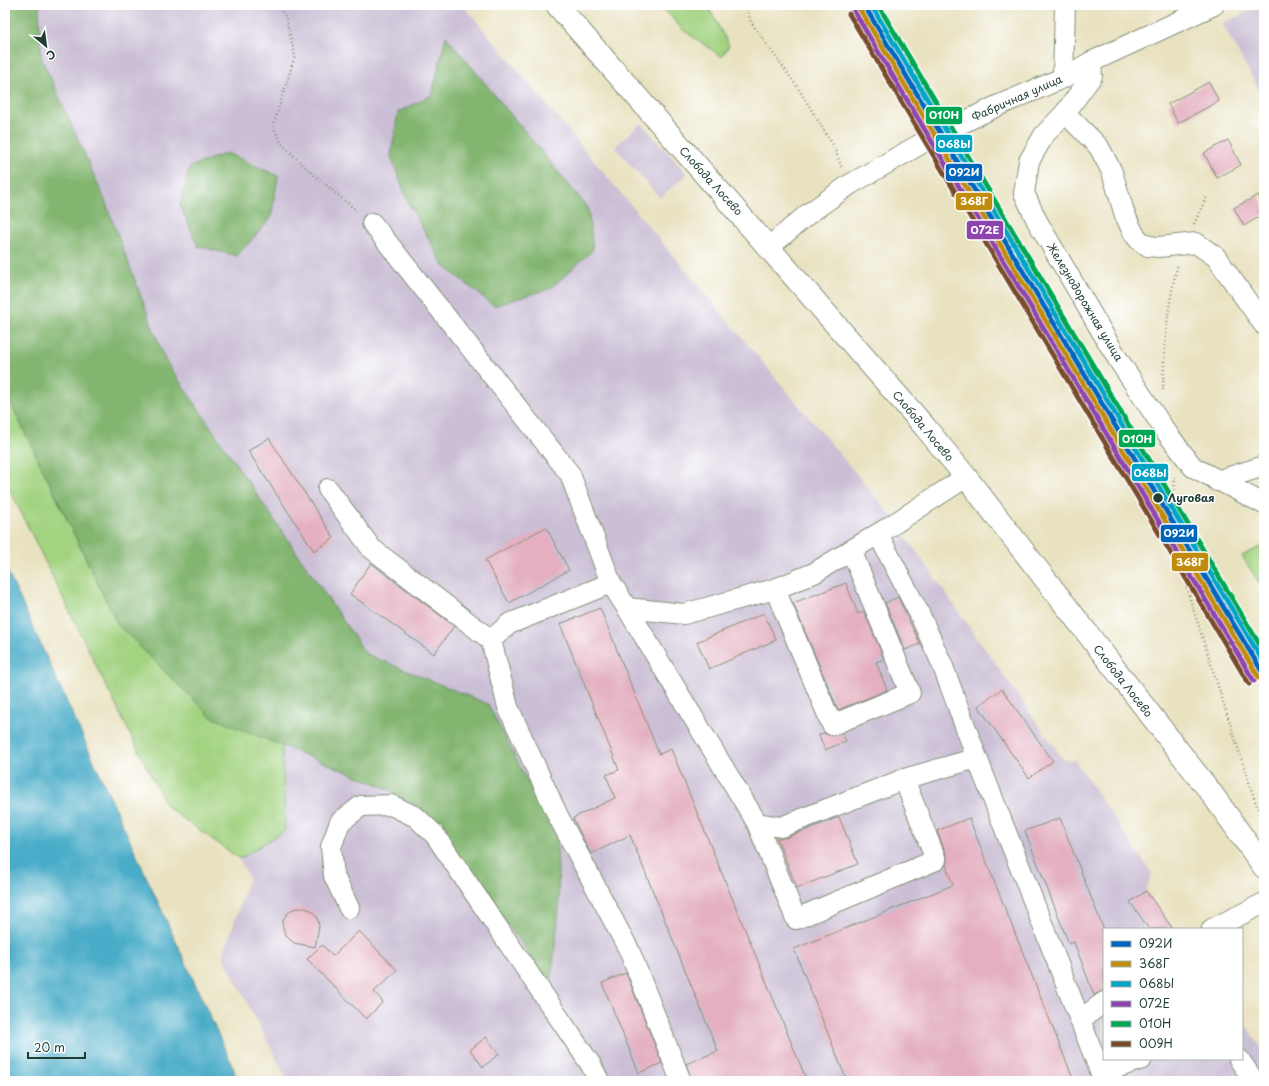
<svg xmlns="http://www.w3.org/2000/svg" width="1269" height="1086" font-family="'Playpen Sans',sans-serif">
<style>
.industrial{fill:#cbbfd5}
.green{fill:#a3d381;stroke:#61885a}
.forest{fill:#82b56f;stroke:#507952}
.water{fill:#49acc8;stroke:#34747e}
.building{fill:#e4b0c1}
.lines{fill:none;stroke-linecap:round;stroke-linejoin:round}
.minor-casing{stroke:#84907a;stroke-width:22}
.major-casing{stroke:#84907a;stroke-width:24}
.path{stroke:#84907a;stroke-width:2.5;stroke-dasharray:1 3;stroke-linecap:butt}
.minor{stroke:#fff;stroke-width:20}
.major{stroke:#fff;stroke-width:22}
.rail-1-casing{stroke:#fff;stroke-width:8}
.rail-2-casing{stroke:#fff;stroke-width:8}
.rail-3-casing{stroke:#fff;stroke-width:8}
.rail-4-casing{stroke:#fff;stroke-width:8}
.rail-5-casing{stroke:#fff;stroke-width:8}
.rail-6-casing{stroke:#fff;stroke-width:8}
.rail-1{stroke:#0065bd;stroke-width:5}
.rail-2{stroke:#c18c0d;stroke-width:5}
.rail-3{stroke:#02a4c6;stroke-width:5}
.rail-4{stroke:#8e44ad;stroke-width:5}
.rail-5{stroke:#00a651;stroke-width:5}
.rail-6{stroke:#7a4b2a;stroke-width:5}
.stop-dot{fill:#1f3d34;stroke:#fff;stroke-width:1.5}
.labels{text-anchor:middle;stroke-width:3;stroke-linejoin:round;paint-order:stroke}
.street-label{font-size:11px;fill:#1f3d34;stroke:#fff}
.stop-label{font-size:11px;font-weight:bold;fill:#1f3d34;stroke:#fff;text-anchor:start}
.line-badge{stroke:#fff;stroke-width:1.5}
.badge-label{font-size:11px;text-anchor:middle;font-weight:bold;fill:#fff}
</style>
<rect width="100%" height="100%" fill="#fff"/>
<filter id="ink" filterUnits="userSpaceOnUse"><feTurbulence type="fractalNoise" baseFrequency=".025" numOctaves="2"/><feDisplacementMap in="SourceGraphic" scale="8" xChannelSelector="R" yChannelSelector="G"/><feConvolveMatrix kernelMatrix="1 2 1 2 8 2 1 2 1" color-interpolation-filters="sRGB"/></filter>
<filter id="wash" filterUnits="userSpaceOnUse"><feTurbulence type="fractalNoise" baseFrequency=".012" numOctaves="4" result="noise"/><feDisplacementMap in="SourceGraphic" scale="16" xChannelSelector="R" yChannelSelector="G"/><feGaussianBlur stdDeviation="0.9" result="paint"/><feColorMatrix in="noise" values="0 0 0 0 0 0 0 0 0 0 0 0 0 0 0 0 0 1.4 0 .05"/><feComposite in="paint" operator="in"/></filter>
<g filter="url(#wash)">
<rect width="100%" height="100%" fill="#e9e2c1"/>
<g class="industrial">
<polygon points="5,5 463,5 889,513 1062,758 1075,761 1152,874 1146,891 1173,929 1104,929 1104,1059 1242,1059 1242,1019 1264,1052 1264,1081 288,1081 223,956 249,878 5,424"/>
<polygon points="1264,5 1264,99 1222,23"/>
<polygon points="641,123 687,174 660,198 615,147"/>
</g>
<g class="green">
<polygon points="660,5 707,5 729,45 722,57 683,30"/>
<polygon points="5,391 118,625 211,716 282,745 285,830 240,859 167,807 119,712 5,480"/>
<polygon points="1264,545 1264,590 1242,556"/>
</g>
<g class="forest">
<polygon points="5,5 39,5 41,57 104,198 165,360 366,654 488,704 557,839 559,909 551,984 425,811 382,786 211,717 118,625 5,391"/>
<polygon points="446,36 588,208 593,250 551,288 494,306 443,265 408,202 391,156 398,112 432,95"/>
<polygon points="227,153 278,176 271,218 237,256 198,246 180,205 190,167"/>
</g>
<polygon class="water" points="5,566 233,1067 237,1081 5,1081"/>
<g id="blocks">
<g class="building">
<polygon points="1209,82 1219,101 1178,123 1168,104"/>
<polygon points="1228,140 1241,165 1217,178 1204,153"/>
<polygon points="1258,195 1264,206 1264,214 1244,226 1234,208"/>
<polygon points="269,438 334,538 314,551 248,451"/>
<polygon points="546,527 569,570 509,603 485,560"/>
<polygon points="371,563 454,626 434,654 350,594"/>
<polygon points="846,583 858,614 864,611 884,659 876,662 887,690 838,710 793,603"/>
<polygon points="898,597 920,644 905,650 885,603"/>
<polygon points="600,608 659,754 671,749 807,1081 692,1081 686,1064 718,1051 630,835 591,854 573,818 615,798 606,775 619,770 560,624"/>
<polygon points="764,613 776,640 709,669 697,642"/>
<polygon points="1002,689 1053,761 1029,778 978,706"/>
<polygon points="824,733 831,736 842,733 846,741 825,750 819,735"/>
<polygon points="839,817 858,864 797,888 777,838 785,838"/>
<polygon points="969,818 1074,1081 847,1081 794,949 953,885 946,866 947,861 947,856 937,831"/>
<polygon points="1060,818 1104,930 1104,991 1094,995 1074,942 1069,944 1025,831"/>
<polygon points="1146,891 1173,929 1149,929 1130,902"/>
<polygon points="299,908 305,908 311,910 316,915 318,920 319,926 315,947 294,943 285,935 282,923 284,918 288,913 293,909"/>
<polygon points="359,931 397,970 374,992 383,1002 366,1019 307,959 322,945 333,956"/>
<polygon points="626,973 662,1063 639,1073 602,983"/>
<polygon points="486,1037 499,1054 483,1067 470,1050"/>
</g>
</g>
</g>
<g filter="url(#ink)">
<use href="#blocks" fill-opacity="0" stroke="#84907a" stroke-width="1"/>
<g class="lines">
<g class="minor-casing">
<g id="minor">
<polyline points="1091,62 1092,76 1065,113 1044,135 1029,161 1024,193 1037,221 1119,361 1164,429 1193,467 1264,504"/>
<polyline points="1063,78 1065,5"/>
<polyline points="1065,113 1099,147 1112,172 1125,215 1134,234 1140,241 1148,246 1159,247 1196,243 1216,257 1264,325"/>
<polyline points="372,223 570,474 611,583"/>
<polyline points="769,247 808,214 849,185 931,138 997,106 1063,78 1091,62 1214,5"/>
<polyline points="1217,481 1264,466"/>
<polyline points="328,489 371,548 491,640"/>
<polyline points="878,534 919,613 942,664 977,758"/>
<polyline points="775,589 832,725 910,693 851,550"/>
<polyline points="627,608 757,823 781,827 904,779 977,758 1104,1081"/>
<polyline points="757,823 796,919 936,860 904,779"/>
<polyline points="349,908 334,876 331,847 340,822 361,806 391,805 416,817 435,835 591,1065 599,1081"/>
<polyline points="1212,929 1264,903"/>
<polyline points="1080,1020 1104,1002"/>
<polyline points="1239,1059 1254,1081"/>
<polyline points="1101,1073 1142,1059"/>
<polyline points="681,1081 629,950 558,816 508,707 491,640 509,624 611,583 627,608 684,614 775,589 814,573 886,529 966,477"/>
</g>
</g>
<g class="major-casing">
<polyline id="major" points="557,5 925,427 966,477 1212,794 1264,867"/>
</g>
<g class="path">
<polyline points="278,5 286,18 295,56 273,126 282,144 306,168 357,211"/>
<polyline points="746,5 751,22 798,88 833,145 842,168"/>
<polyline points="850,5 921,123"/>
<polyline points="1194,224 1207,196"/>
<path d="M1163,390C1164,347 1167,305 1178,264"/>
<polyline points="1175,477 1173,511 1177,549 1190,599 1256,804 1264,816"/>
</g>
<use href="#minor" class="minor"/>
<use href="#major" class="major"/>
<g class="rail-1-casing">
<polyline id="rail-1" points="864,5 1264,675"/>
</g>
<g class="rail-2-casing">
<polyline id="rail-2" points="859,8 1259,678"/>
</g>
<g class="rail-3-casing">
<polyline id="rail-3" points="871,5 1264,663"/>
</g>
<g class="rail-4-casing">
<polyline id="rail-4" points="854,11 1254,681"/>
</g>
<g class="rail-5-casing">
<polyline id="rail-5" points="878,5 1264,652"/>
</g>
<g class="rail-6-casing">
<polyline id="rail-6" points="849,14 1249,684"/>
</g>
<use href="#rail-1" class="rail-1"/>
<use href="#rail-2" class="rail-2"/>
<use href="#rail-3" class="rail-3"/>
<use href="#rail-4" class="rail-4"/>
<use href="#rail-5" class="rail-5"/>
<use href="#rail-6" class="rail-6"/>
</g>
</g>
<circle class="stop-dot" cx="1158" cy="498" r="5.5"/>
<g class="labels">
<g class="street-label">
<text transform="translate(1017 98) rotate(-24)" y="4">Фабричная улица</text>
<text transform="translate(711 181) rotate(48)" y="4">Слобода Лосево</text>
<text transform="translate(1085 302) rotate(59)" y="4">Железнодорожная улица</text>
<text transform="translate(923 426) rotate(50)" y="4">Слобода Лосево</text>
<text transform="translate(1123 681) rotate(52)" y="4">Слобода Лосево</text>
</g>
<g class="stop-label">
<text x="1168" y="502">Луговая</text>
</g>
</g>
<g class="line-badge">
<rect x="925" y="106" width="38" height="19" rx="4" fill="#00a651"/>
<rect x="935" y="134" width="38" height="19" rx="4" fill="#02a4c6"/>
<rect x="945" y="163" width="38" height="19" rx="4" fill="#0065bd"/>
<rect x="955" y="192" width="38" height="19" rx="4" fill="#c18c0d"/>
<rect x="966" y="220" width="38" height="20" rx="4" fill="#8e44ad"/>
<rect x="1118" y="429" width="38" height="19" rx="4" fill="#00a651"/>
<rect x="1131" y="463" width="38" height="19" rx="4" fill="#02a4c6"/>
<rect x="1160" y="524" width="38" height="19" rx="4" fill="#0065bd"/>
<rect x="1171" y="552" width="38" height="20" rx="4" fill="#c18c0d"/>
</g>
<g class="badge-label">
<text x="944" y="119">010Н</text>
<text x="954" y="148">068Ы</text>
<text x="964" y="176">092И</text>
<text x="974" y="205">368Г</text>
<text x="985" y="234">072Е</text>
<text x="1137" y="443">010Н</text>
<text x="1150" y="477">068Ы</text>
<text x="1179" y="537">092И</text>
<text x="1190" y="566">368Г</text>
</g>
<rect width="1269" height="1086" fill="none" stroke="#fff" stroke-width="20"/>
<rect x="1103" y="928" width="140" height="132" fill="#ffffff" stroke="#a5b1ae"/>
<rect x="1111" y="941" width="20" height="6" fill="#0065bd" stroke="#a5b1ae"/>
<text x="1139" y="948" font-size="12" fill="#1f3d34">092И</text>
<rect x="1111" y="961" width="20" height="6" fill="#c18c0d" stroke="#a5b1ae"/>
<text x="1139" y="968" font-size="12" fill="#1f3d34">368Г</text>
<rect x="1111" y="981" width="20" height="6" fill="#02a4c6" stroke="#a5b1ae"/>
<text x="1139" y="988" font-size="12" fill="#1f3d34">068Ы</text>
<rect x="1111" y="1001" width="20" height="6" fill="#8e44ad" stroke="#a5b1ae"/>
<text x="1139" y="1008" font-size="12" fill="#1f3d34">072Е</text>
<rect x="1111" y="1021" width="20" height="6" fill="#00a651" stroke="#a5b1ae"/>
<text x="1139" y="1028" font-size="12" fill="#1f3d34">010Н</text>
<rect x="1111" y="1041" width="20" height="6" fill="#7a4b2a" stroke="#a5b1ae"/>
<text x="1139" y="1048" font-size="12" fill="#1f3d34">009Н</text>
<g transform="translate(46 46) rotate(151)" stroke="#ffffff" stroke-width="3" paint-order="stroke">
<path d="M0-3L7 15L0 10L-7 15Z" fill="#1f3d34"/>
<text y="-6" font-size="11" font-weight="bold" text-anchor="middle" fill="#1f3d34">С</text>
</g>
<path d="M28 1052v6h57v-6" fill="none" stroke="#1f3d34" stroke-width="2"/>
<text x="34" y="1052" font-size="12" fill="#1f3d34" stroke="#ffffff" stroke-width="3" paint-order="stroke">20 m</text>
</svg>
